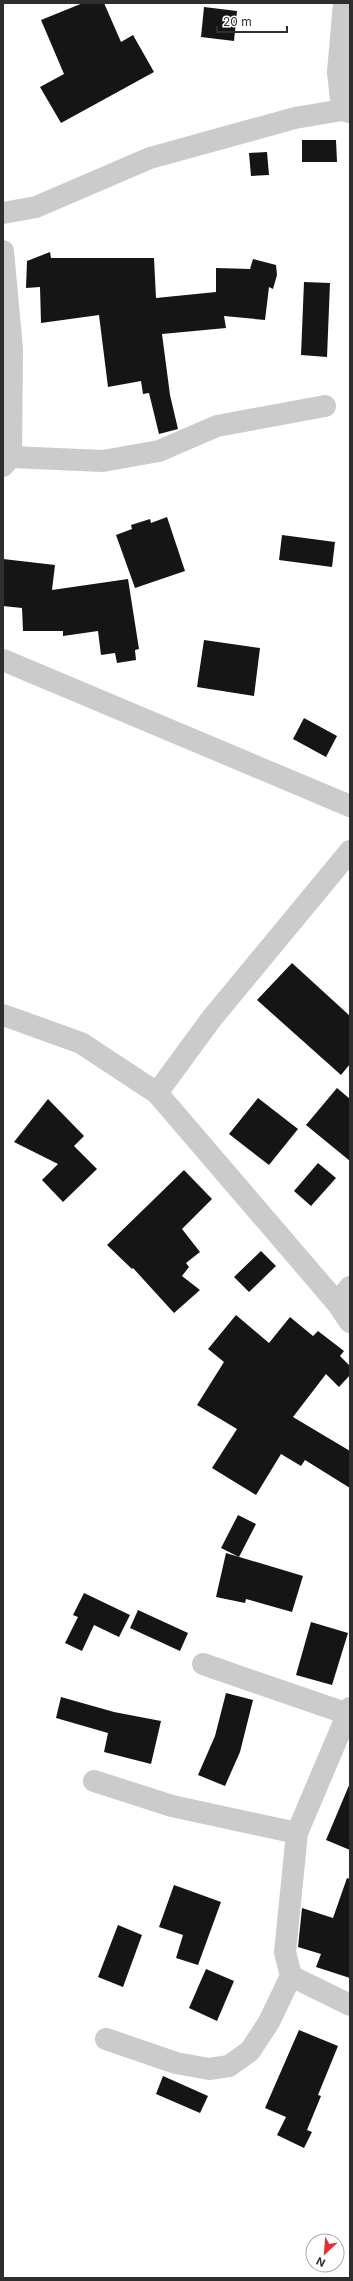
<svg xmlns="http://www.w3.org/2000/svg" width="353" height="2281" font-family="Inter,sans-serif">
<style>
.building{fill:#151515}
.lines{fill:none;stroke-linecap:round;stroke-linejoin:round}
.street{stroke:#cbcbcb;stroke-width:22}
</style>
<rect width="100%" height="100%" fill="#fff"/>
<g class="building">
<polygon points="83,3 104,3 121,42 133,35 154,72 61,123 40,87 64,74 41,20"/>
<polygon points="204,7 237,11 234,41 201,37"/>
<polygon points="302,140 336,140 337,162 302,162"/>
<polygon points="267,152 269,175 251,176 249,153"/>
<polygon points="50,252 51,258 154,258 156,298 216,292 216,268 250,269 253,259 276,265 277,275 273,289 269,287 265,320 224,316 226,328 162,334 170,395 178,429 159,434 149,393 143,394 141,381 108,387 99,315 41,323 40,287 26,288 27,261"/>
<polygon points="304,282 330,283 327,357 301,355"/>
<polygon points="167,517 185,571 135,588 116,535 132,529 131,525 150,519 151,523"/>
<polygon points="282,535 335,542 332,567 279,560"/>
<polygon points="3,559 55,565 52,590 128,579 139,649 135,650 136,660 117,663 115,653 101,655 98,631 63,636 63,631 23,631 22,608 3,606"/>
<polygon points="204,640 260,648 254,696 197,687"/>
<polygon points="304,718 337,736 326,757 293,739"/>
<polygon points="292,963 350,1016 350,1064 341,1075 257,1000"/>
<polygon points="337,1088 350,1099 350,1161 306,1125"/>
<polygon points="258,1098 298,1129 269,1165 229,1134"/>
<polygon points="48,1099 84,1136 74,1146 97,1169 63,1202 42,1180 58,1164 14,1142"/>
<polygon points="318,1163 336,1178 311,1206 294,1191"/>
<polygon points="184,1170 212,1199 182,1229 200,1252 186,1263 189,1267 182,1276 200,1290 174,1313 133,1268 132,1269 107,1245"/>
<polygon points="261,1251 276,1266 249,1292 234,1277"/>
<polygon points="236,1315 269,1343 290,1317 313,1336 318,1331 344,1351 340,1356 350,1366 350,1375 339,1387 326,1374 293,1417 350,1451 350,1488 305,1460 301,1466 281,1454 256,1495 212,1468 237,1429 197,1405 224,1362 208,1349"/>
<polygon points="238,1515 256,1524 239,1557 221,1548"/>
<polygon points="226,1553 303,1576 292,1612 246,1599 245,1603 216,1597"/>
<polygon points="84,1593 130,1615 119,1637 94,1625 82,1651 65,1643 78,1617 73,1615"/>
<polygon points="138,1610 188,1633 180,1651 130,1628"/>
<polygon points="311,1622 348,1633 332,1685 296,1675"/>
<polygon points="226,1693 253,1700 240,1752 225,1786 198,1775 215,1736"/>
<polygon points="61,1697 114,1712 161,1721 151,1764 104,1752 108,1733 56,1718"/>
<polygon points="350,1783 350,1850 326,1840"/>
<polygon points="347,1878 350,1879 350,1978 316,1967 321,1954 298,1947 302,1908 333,1918"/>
<polygon points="174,1885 221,1902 198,1965 176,1958 183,1935 159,1927"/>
<polygon points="118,1925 142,1935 123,1987 98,1977"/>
<polygon points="206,1969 234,1981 217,2021 189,2008"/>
<polygon points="299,2030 338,2046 318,2095 321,2096 307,2130 312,2132 304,2148 277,2135 286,2117 265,2108"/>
<polygon points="163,2076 208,2096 200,2113 156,2094"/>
</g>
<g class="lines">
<g class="street">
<polyline points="342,110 338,72 344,3"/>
<polyline points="3,213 36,207 150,158 295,118 342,110 350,112"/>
<polyline points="3,251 12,349 11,457 3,466"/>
<polyline points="11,457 103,461 159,451 217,426 325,406"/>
<polyline points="3,660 350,806"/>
<polyline points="3,1015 81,1043 157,1093 337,1303 350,1322"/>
<polyline points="157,1093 212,1018 350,851"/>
<polyline points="337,1303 350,1287"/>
<polyline points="203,1664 348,1714"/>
<polyline points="94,1781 172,1806 297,1833"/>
<polyline points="291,1976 350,2005"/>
<polyline points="106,2039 176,2063 209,2069 229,2066 250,2051 269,2022 291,1976 285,1952 297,1833 350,1708"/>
</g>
</g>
<rect width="353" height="2281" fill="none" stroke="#2e2e2e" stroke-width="8"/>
<g transform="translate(325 2253) rotate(206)"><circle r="19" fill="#ffffff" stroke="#ababab"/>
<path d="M0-3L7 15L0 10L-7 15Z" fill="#e62f35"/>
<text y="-6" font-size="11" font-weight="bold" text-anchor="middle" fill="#2e2e2e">N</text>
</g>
<path d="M217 26v6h70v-6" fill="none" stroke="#2e2e2e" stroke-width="2"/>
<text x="223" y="26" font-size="12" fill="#2e2e2e" stroke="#ffffff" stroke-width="3" paint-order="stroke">20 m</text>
</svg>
